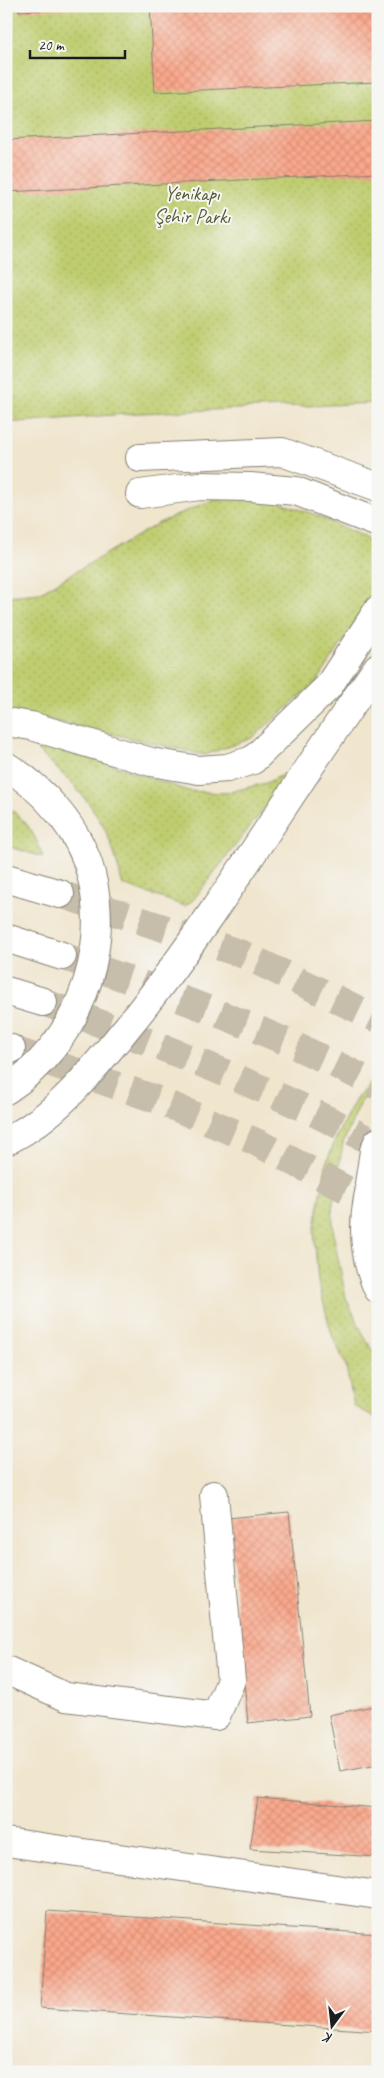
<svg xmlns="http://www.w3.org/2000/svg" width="384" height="2078" font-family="Caveat,sans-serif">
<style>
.grass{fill:url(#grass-dots);stroke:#6e7446}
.building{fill:url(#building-cross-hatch)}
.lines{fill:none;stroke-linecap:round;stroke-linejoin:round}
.major-tunnel{stroke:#c6bdaa;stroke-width:28;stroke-dasharray:28 14;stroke-linecap:butt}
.highway-tunnel{stroke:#c6bdaa;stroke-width:28;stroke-dasharray:28 14;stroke-linecap:butt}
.minor-casing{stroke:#868074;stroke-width:30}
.major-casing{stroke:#868074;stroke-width:30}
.highway-casing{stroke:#868074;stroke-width:30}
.minor{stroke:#fff;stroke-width:28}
.major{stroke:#fff;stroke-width:28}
.highway{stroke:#fff;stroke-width:28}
.labels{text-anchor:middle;stroke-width:4;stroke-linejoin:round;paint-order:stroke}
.park-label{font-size:20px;fill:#555a39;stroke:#f6f6f2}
</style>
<defs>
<pattern id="grass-dots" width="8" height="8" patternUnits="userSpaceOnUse" patternTransform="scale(1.25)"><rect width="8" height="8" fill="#bfcd6f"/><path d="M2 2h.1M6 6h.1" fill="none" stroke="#a4af60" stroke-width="1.8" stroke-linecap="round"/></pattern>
<pattern id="building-cross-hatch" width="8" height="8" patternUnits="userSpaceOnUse" patternTransform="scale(1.25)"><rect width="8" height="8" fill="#faa88c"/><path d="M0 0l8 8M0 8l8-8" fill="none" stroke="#d69078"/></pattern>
</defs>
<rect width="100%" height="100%" fill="#f6f6f2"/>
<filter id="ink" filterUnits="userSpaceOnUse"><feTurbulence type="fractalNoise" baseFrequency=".02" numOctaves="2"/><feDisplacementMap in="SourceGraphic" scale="10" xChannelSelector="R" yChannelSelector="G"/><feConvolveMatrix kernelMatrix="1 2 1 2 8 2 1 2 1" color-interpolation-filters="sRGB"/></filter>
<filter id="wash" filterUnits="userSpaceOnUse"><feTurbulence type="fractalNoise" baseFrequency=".0096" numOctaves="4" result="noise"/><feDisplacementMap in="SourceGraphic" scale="20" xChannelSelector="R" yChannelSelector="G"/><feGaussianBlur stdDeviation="1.12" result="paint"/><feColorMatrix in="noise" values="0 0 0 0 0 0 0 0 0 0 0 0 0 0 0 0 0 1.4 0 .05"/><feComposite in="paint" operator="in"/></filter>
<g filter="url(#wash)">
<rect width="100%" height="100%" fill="#f0e5cd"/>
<g class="grass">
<polygon points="6,6 378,6 378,403 140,413 6,423"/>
<polygon points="263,497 314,514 366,538 378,558 378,588 317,682 252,738 205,755 6,710 6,596 39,593 159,523 214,499"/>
<path d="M51,749L104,762L189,791L225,793L266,783L284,774V783L193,900L185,906L123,885C118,870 115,852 108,837C94,802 64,775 37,750Z"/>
<path d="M6,806C27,820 35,834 43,857L6,846Z"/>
<polygon points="378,1071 378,1081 362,1100 343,1143 332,1209 334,1238 346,1298 366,1340 378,1358 378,1419 354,1406 345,1363 332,1335 318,1282 314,1231 327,1161 337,1135 356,1099"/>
</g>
<g id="blocks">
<g class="building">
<polygon points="19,6 84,6 84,8 19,11"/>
<polygon points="150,6 378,6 378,82 155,92"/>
<polygon points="378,121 378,173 6,192 6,140"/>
<polygon points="289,1512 310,1716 248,1723 228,1518"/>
<polygon points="378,1705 378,1764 340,1771 329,1715"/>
<polygon points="258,1798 378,1808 378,1857 250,1849"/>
<polygon points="47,1911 378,1934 378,2031 40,2008"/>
</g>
</g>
</g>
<g filter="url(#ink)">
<use href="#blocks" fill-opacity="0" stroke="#868074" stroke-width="1"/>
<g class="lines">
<g class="major-tunnel">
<polyline points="60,894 242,954 378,1019"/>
<polyline points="11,1049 158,1100 256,1142 378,1206"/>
</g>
<g class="highway-tunnel">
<path d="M62,956C169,993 277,1033 378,1086"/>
<path d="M43,1002C156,1044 271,1088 378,1145"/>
</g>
<g class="minor-casing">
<g id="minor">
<polyline points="140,458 282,452 378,487"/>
<polyline points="140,494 200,486 250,487 296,491 378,523"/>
<polyline points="6,722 31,726 151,762 199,770 227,768 253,760 328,687 378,610"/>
<path d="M6,1141C59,1116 98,1063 134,1019C223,907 295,783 378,667"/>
<polyline points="369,1184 374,1151 378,1142"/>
<polyline points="6,1670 66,1697 216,1716 231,1680 214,1495"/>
<polyline points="6,1842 378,1895"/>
</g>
</g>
<g class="major-casing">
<g id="major">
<path d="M6,766C44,789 80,830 91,874C112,955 75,1046 6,1090"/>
<polyline points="6,878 60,894"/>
<polyline points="6,1047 11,1049"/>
<path d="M378,1162C363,1203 359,1248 378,1289"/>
</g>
</g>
<g class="highway-casing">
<g id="highway">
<polyline points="6,938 62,956"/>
<polyline points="6,991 43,1002"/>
</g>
</g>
<use href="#minor" class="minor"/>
<use href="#major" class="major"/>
<use href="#highway" class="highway"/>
</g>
</g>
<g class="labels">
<g class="park-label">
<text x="192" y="200">Yenikapı<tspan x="192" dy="23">Şehir Parkı</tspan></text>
</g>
</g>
<rect width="384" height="2078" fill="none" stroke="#f6f6f2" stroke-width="25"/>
<g transform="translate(332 2026) rotate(195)" stroke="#f6f6f2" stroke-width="4" paint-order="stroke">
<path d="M0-4L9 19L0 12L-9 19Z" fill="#1c1c1c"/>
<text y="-8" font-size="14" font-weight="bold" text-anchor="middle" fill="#1c1c1c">K</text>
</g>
<path d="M30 50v8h95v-8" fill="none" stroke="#1c1c1c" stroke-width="2.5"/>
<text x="38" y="50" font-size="15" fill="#1c1c1c" stroke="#f6f6f2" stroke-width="4" paint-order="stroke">20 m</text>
</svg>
